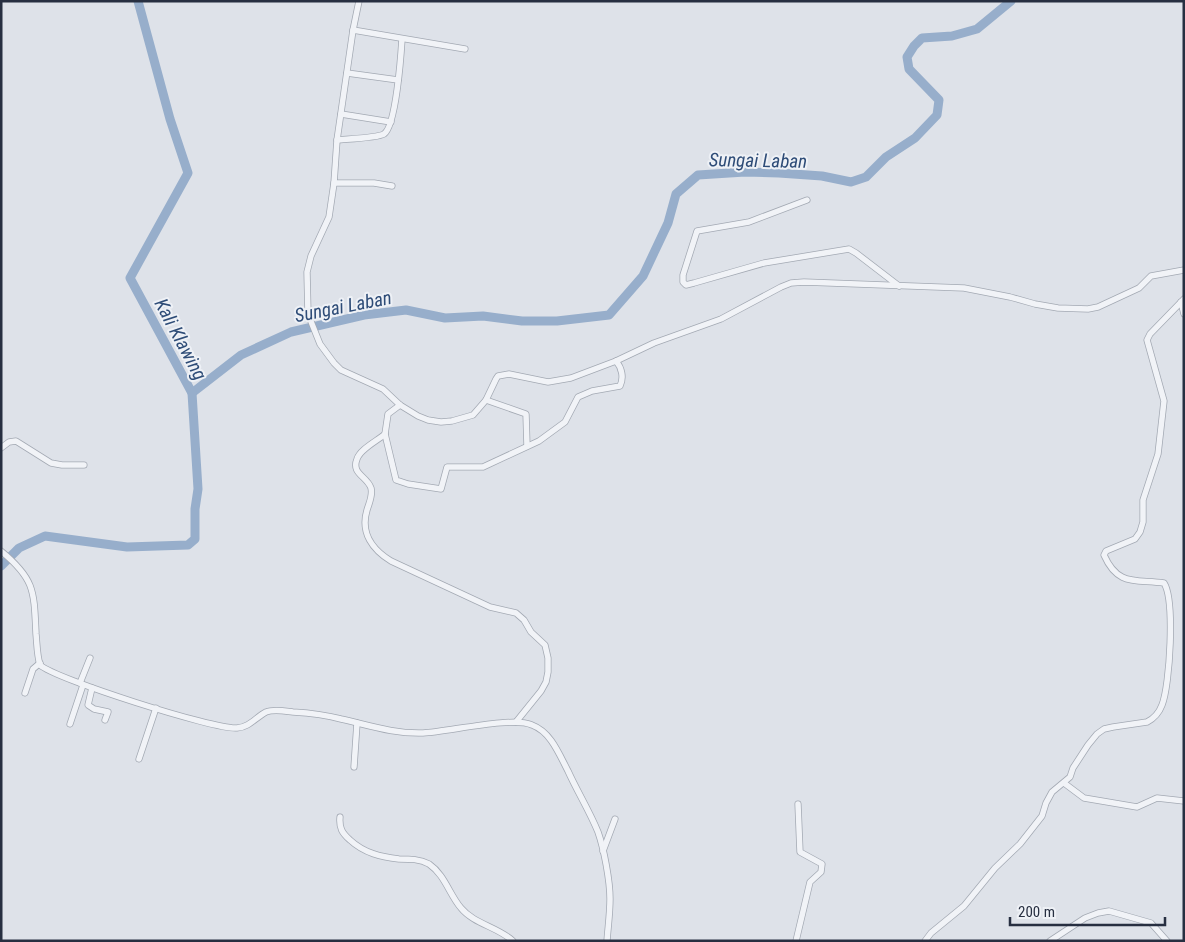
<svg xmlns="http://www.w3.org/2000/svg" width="1185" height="942" font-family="'Roboto Condensed',sans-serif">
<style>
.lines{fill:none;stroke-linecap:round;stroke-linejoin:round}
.river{stroke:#97aecb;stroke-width:9}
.street-casing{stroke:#a3a9b3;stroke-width:7}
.street{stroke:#f1f3f7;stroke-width:5.5}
.labels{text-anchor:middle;stroke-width:4;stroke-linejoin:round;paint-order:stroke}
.water-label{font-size:19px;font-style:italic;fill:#2e4c77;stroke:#eef1f6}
</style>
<rect width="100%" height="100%" fill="#dee2e9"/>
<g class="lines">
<g class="river">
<polyline points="192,393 241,355 291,332 364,315 406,310 445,318 483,316 522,321 557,321 609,315 643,276 668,223 676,194 698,175 745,172 779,173 822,176 851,182 866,177 886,157 915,138 937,115 939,100 909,69 907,57 914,46 922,38 952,36 977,29 1011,1"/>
<polyline points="1,566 19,548 45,536 127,547 188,545 195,539 195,509 198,489 192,393 130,278 188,173 170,119 138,1"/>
</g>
<g class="street-casing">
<g id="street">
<polyline points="359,1 353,30 337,140 334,183 329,217 311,256 307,272 308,314 320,344 334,363 341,370 383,389 400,405 418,416 428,420 441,422 452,421 473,415 486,400 496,379 498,376 509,374 548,382 571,378 616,361 654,343 721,319 781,287 791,283 804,282 964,288 1010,297 1035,304 1058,308 1088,309 1098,307 1139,288 1151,276 1184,270"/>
<polyline points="353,30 465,49"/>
<polyline points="347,73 398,80"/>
<polyline points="341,114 391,122"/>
<path d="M337,140C347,139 377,138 384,134C396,126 401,55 402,39"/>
<polyline points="334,183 374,183 392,186"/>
<polyline points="807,200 749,222 697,231 683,275 683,282 686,285 694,283 764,263 849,249 856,253 899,286"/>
<polyline points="1181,302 1184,314"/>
<polyline points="486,400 526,414 527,446"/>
<path d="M400,405L388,414L385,434C377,441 360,449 357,459C351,474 367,476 371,488C373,496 369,503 367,510C360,533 373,550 391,561L490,607L516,613L524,620L531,632L545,645L548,658V672L546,682L541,691L516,722"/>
<path d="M385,434L396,480L408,484L441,489L447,467H483L539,441L565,422L578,397L592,391L620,386C624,378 622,368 616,361"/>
<polyline points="1,448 9,442 16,441 51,463 62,465 84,465"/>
<path d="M1,551C35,579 34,591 36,634C37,644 37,655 40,665C55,679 215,730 237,728C250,727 256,717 266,712C274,709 284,711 293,712C309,713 326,715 341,719C368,725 394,734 423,733C448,732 512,716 532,725C551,732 559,754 568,771C577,791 590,812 598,832C604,849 610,881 610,899C610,913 608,927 607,941"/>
<polyline points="80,683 90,658"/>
<polyline points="92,688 88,705 94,709 108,712 105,720"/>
<polyline points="25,693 33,669 40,663"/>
<polyline points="70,724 83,685"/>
<polyline points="139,759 156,708"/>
<polyline points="354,767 357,723"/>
<polyline points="1064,783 1084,798 1137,807 1157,798 1184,801"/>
<path d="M340,817C339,828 342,833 350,840C364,853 381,857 399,859C410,859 420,859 429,864C445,875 449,894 461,908C474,924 498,927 513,941"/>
<polyline points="603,851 615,819"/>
<polyline points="796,941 810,882 821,872 822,864 800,852 798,804"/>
<path d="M925,941L931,933L964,906L995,868L1020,844L1042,816L1046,803L1052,792L1070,777L1073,768L1088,745L1097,734L1104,729L1113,727L1147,722C1155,718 1159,713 1162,705C1170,685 1175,600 1164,583C1136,579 1118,587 1104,555L1106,551L1135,539L1140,532L1143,522V500L1158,454L1164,401L1147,340L1150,334L1184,299"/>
<polyline points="1050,941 1085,918 1098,913 1109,911 1151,923 1167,941"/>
</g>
</g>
<use href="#street" class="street"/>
</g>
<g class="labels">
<g class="water-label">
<text transform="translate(758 160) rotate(1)" y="7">Sungai Laban</text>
<text transform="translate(343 306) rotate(-11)" y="7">Sungai Laban</text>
<text transform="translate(181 339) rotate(62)" y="7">Kali Klawing</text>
</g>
</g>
<rect width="1185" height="942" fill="none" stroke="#272f41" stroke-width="5"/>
<path d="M1010 917v8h155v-8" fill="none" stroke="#272f41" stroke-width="2.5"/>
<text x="1018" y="917" font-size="15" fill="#272f41" stroke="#eef1f6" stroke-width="4" paint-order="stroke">200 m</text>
</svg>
